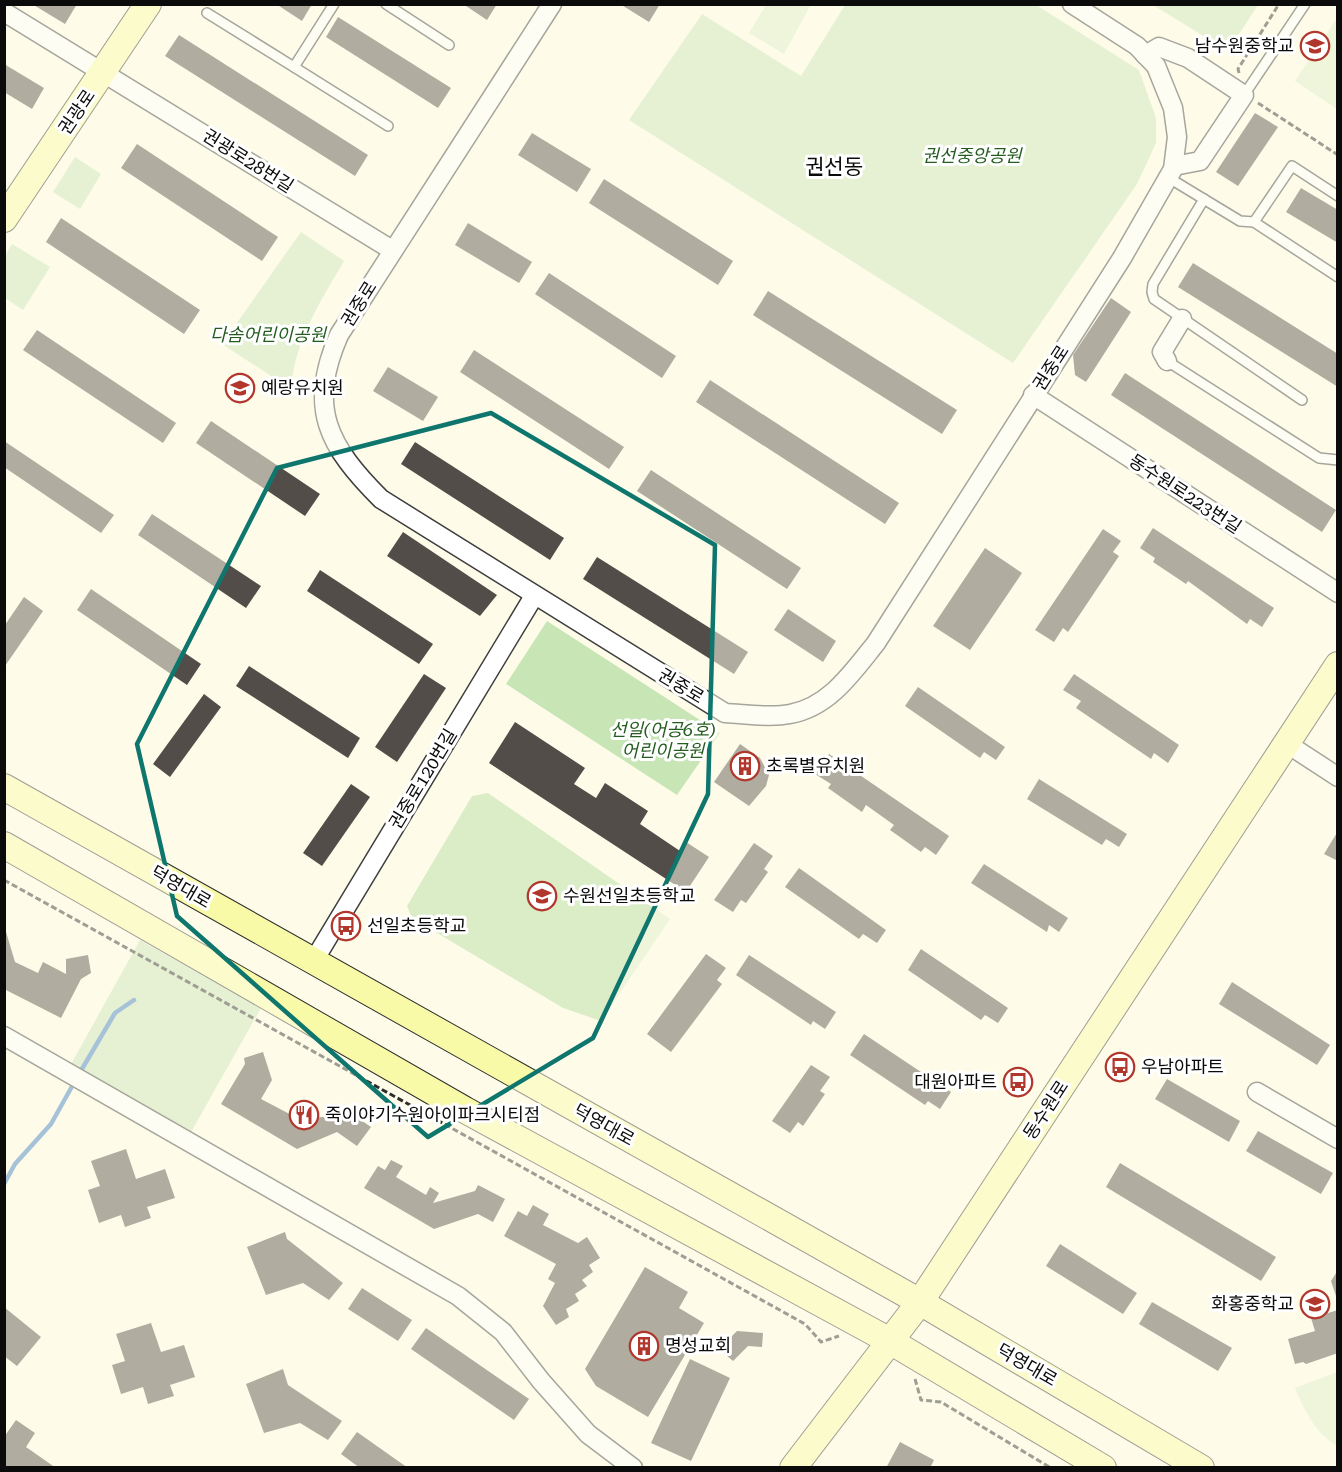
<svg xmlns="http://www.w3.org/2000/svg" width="1342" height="1472" font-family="'Roboto Serif','Noto Sans KR',serif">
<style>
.green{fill:#c8e5b6}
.pitch{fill:#dbedc7}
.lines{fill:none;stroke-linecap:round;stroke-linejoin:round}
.stream{stroke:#3d7dc4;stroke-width:4.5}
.building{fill:#524d48}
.lane-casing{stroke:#3e3e3e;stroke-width:12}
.street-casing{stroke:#3e3e3e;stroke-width:21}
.secondary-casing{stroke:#2d2d2d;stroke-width:28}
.path{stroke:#2d2d2d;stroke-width:3;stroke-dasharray:6 3;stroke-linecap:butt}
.lane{stroke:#fff;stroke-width:9}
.street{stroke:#fff;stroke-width:18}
.secondary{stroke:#f8faa8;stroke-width:26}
.marked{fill:none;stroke:#0f766e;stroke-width:4.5;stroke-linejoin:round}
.labels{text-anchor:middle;stroke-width:6;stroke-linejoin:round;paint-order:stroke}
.poi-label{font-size:18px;fill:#0b0b0b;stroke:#fff;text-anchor:start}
.street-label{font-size:18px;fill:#0b0b0b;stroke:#fff}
.park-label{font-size:18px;font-style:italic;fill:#255d20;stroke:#fff}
.quarter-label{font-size:21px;fill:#0b0b0b;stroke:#fff}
</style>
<rect width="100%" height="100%" fill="#fefce9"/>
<g class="green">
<polygon points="1036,5 1139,70 1156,118 1156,143 1137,184 1013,363 629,120 702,14 801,76 845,5"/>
<polygon points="1153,5 1258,5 1228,51"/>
<polygon points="75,157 101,174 80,209 53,192"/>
<path d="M301,232L344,261C320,302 295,340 291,389L222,344Z"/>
<polygon points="12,244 50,267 23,310 5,298 5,256"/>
<polygon points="547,621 720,733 677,795 506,684"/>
<polygon points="140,940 261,1008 190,1134 70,1066"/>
</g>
<g class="pitch">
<polygon points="808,4 810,6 784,54 749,33 766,5"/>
<polygon points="1337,18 1337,109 1295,81"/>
<polygon points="488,793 670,919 601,1021 563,1008 412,918 407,906 472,796"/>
<path d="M1337,1372V1446C1316,1434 1304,1410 1295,1388Z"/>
</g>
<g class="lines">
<g class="stream">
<polyline points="79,1074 115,1013 134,1000"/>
<polyline points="4,1184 15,1164 51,1124 75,1081"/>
</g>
</g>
<g class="building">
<polygon points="32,4 77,4 65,24"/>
<polygon points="276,4 312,4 302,21"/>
<polygon points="463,4 497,4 487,20"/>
<polygon points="620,4 660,4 649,22"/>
<polygon points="338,17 451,88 438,108 326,37"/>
<polygon points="179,35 368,155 355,176 165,56"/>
<polygon points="4,64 44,88 32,109 4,92"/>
<polygon points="1255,113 1278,127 1238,186 1216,172"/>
<polygon points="532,133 591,169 577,192 518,155"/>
<polygon points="137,144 278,237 262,261 121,168"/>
<polygon points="604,179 733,261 718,285 589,203"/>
<polygon points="1301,188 1338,210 1338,243 1286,212"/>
<polygon points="61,218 200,310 184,334 46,242"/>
<polygon points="468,223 532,262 519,283 455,245"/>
<polygon points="1193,263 1338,354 1338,387 1178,287"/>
<polygon points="549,273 676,356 662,378 535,294"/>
<polygon points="768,291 957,410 942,434 753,315"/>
<polygon points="1111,298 1131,312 1086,382 1075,375 1073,355"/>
<polygon points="37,330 176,423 163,443 23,350"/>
<polygon points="474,350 624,447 609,469 460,372"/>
<polygon points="388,367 438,397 423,421 373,391"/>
<polygon points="1125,373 1336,510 1322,532 1111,395"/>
<polygon points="710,380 899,503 885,524 696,402"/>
<polygon points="211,421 320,494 305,516 196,443"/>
<polygon points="4,441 114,515 101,533 4,467"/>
<polygon points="415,442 564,538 550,560 401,464"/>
<polygon points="651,470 801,568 787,589 637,491"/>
<polygon points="152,514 261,586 246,608 138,535"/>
<polygon points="1153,528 1274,608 1262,627 1250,619 1247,624 1188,581 1186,584 1153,562 1155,558 1140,548"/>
<polygon points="1103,529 1121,541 1113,552 1119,556 1068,632 1063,628 1054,642 1035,630"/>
<polygon points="403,532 497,595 480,616 387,556"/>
<polygon points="985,548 1022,573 970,650 933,626"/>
<polygon points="597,557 748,652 734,674 583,579"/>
<polygon points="320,570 433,644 419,664 307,591"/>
<polygon points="91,589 201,664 187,685 77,610"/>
<polygon points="24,597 43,611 5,666 5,625"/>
<polygon points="788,609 836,641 823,662 774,630"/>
<polygon points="249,666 360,738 348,758 236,686"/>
<polygon points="424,674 446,688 397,762 375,747"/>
<polygon points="1074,674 1179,745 1168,763 1154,753 1151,759 1076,708 1081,701 1063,690"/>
<polygon points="918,687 1005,747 996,760 984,752 980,758 905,706"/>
<polygon points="204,694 221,707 170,777 153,764"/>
<polygon points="515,722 585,768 574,784 596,798 605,783 648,811 640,824 680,851 686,842 709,857 686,892 489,763"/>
<polygon points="740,744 760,758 769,775 766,786 749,806 714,782"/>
<polygon points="829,754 949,836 936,855 925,847 921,852 890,830 894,825 866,805 862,812 828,788 831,784 815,774"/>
<polygon points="1039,779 1127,834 1119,847 1106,839 1102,845 1027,799"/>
<polygon points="351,784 370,797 322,866 303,853"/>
<polygon points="1338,831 1338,861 1324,854"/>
<polygon points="754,843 773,856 764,869 768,872 746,903 741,900 733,912 714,900"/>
<polygon points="984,864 1068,918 1059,932 1049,925 1047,932 971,883"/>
<polygon points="799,868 886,930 877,943 863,934 859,939 785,887"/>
<polygon points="4,925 15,962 38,973 43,962 66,974 66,959 88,955 91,973 81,979 61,1018 4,989"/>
<polygon points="921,949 1008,1008 998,1023 985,1015 981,1020 908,970"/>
<polygon points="706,954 726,968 717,980 722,984 671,1052 647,1034"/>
<polygon points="749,955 836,1012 825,1029 813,1021 811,1025 736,975"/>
<polygon points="1232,982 1330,1045 1317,1065 1219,1004"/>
<polygon points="864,1034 951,1092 940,1109 928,1101 925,1105 850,1055"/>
<polygon points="263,1052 272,1080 261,1099 301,1120 342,1114 345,1109 371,1127 357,1146 337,1132 297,1149 221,1104 245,1064 244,1058"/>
<polygon points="811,1065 830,1077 820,1091 825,1094 803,1126 798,1122 790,1133 772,1121"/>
<polygon points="1167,1079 1240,1121 1229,1142 1155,1099"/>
<polygon points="1258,1131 1333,1173 1321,1194 1246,1151"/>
<polygon points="126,1149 136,1179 165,1169 175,1198 147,1207 151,1218 125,1227 121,1215 99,1223 88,1190 100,1186 91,1161"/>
<polygon points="391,1160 403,1166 396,1177 426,1195 430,1187 439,1193 433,1203 475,1191 478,1185 505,1199 493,1222 478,1214 434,1229 364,1188 378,1166 385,1170"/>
<polygon points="1120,1163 1276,1257 1261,1281 1106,1187"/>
<polygon points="533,1205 549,1214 543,1225 578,1243 587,1237 600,1258 589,1265 593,1272 582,1280 587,1286 575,1294 579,1301 566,1309 569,1317 556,1325 543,1306 555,1283 548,1279 556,1264 504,1236 518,1211 527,1216"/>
<polygon points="285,1232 287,1239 343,1283 329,1300 303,1283 266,1295 247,1247"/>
<polygon points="1060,1244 1137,1293 1123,1314 1046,1266"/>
<polygon points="645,1267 688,1292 679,1308 704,1323 648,1417 596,1386 585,1369"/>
<polygon points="1338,1270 1338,1299 1337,1299 1331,1281"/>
<polygon points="362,1288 412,1320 398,1341 348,1309"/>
<polygon points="1152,1302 1232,1348 1218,1371 1139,1324"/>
<polygon points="4,1307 41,1337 17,1366 4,1356"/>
<polygon points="1338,1310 1338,1353 1306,1364 1303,1362 1295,1364 1288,1339 1315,1331 1311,1318"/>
<polygon points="151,1323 161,1352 184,1345 195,1377 170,1385 174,1396 148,1404 143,1387 121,1394 112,1365 125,1361 116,1334"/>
<polygon points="426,1328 529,1399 514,1420 411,1349"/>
<polygon points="737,1331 763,1333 762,1347 748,1346 733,1361 719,1349"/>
<polygon points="690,1359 730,1378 691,1461 651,1443"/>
<polygon points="283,1369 288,1385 342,1421 328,1440 300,1423 264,1433 246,1384"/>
<polygon points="16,1420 35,1433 26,1447 56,1468 4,1466 4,1437"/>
<polygon points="357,1432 408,1468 360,1468 341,1454"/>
<polygon points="900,1442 934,1460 930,1468 886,1468"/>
</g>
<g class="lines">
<g class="lane-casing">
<g id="lane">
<polyline points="386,4 449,45"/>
<polyline points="207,13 294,67 334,4"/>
<polyline points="294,67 388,126"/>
<polyline points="1244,95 1305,4"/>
<polyline points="1169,178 1240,221 1254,222 1338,277"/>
<polyline points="1204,199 1153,284 1152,292 1154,299 1302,400"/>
<polyline points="1254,222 1292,166 1338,196"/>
<polyline points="1167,361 1319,458 1338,460"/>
</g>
</g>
<g class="street-casing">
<g id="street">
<path d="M552,4L339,335C307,408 328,446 381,499L725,713C746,714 770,718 790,714C829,707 852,673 876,643L1122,258L1173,169L1177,137L1173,108L1156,66L1137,46L1072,4"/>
<polyline points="4,12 392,250"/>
<polyline points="1145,55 1159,47 1188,58 1244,95 1200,161 1174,166"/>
<polyline points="1167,361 1162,352 1182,319"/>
<polyline points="1033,395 1338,593"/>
<polyline points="1286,743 1338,777"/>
<polyline points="313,962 534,596"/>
<polyline points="4,1036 458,1296 503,1332 541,1381 588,1434 633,1468"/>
<polyline points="1257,1092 1338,1139"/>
</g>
</g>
<g class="secondary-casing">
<g id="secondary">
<polyline points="4,219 148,4"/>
<polyline points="4,787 920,1302 1201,1468"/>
<polyline points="4,845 465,1110 890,1341 1103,1468"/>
<polyline points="793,1468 920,1302 1338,665"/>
</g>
</g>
<g class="path">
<polyline points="1239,73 1238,69 1279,4"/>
<polyline points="1258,103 1338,155"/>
<polyline points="4,880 805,1324 821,1342 839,1336"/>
<polyline points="915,1379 921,1400 941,1402 1051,1468"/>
</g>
<use href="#lane" class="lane"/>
<use href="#street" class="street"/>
<use href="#secondary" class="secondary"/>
</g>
<path d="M0 0H1342V1472H0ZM491,413L715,545L708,794L593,1038L428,1137L177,916L137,744L277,468Z" fill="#fefce9" fill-opacity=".55" fill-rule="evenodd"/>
<path class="marked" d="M491,413L715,545L708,794L593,1038L428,1137L177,916L137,744L277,468Z"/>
<defs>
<g id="school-ring" transform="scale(1.5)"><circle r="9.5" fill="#fff" stroke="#b1372d" stroke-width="1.5"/><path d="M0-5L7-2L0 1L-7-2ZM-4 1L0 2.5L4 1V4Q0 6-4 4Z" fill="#b1372d"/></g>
<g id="building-ring" transform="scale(1.5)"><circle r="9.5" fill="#fff" stroke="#b1372d" stroke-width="1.5"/><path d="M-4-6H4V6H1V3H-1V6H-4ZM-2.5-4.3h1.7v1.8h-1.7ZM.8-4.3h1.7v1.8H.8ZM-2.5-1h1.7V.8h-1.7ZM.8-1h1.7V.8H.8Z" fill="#b1372d"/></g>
<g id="bus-ring" transform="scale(1.5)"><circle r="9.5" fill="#fff" stroke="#b1372d" stroke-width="1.5"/><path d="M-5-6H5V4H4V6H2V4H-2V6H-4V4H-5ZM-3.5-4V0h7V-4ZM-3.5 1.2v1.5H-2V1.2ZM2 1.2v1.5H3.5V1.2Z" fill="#b1372d"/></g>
<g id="restaurant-ring" transform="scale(1.5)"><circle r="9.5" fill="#fff" stroke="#b1372d" stroke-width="1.5"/><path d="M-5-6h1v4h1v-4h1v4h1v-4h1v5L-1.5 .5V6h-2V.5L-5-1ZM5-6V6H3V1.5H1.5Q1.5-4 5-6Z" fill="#b1372d"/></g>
</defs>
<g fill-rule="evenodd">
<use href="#school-ring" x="1315" y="46"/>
<use href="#school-ring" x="240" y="388"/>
<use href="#building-ring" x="745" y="766"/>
<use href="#school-ring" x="542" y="896"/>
<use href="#bus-ring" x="346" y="926"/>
<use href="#bus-ring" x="1120" y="1067"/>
<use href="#bus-ring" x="1018" y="1082"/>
<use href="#restaurant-ring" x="304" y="1115"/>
<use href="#school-ring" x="1315" y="1304"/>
<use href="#building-ring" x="644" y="1346"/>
</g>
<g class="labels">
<g class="poi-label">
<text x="1294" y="52" text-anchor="end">남수원중학교</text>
<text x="261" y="394">예랑유치원</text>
<text x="766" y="772">초록별유치원</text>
<text x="563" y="902">수원선일초등학교</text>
<text x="367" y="932">선일초등학교</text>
<text x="1141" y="1073">우남아파트</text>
<text x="997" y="1088" text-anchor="end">대원아파트</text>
<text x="325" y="1121">죽이야기수원아이파크시티점</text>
<text x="1294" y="1310" text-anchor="end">화홍중학교</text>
<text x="665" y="1352">명성교회</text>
</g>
<g class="street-label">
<text transform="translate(77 112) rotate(-56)" y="6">권광로</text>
<text transform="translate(248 161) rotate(32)" y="6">권광로28번길</text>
<text transform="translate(359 304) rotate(-58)" y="6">권중로</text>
<text transform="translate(1051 368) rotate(-57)" y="6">권중로</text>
<text transform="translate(1185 494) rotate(33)" y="6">동수원로223번길</text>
<text transform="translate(681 686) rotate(31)" y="6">권중로</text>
<text transform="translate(423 779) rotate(-59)" y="6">권중로120번길</text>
<text transform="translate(181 887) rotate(30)" y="6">덕영대로</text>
<text transform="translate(1046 1110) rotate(-57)" y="6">동수원로</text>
<text transform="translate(604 1125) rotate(29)" y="6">덕영대로</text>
<text transform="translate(1027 1365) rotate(30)" y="6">덕영대로</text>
</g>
<g class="park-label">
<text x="972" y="162">권선중앙공원</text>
<text x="268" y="341">다솜어린이공원</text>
<text x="663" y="736">선일(어공6호)<tspan x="663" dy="21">어린이공원</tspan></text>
</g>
<g class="quarter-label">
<text x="834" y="174">권선동</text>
</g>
</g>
<rect width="1342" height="1472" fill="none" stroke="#0b0b0b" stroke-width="12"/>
</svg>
